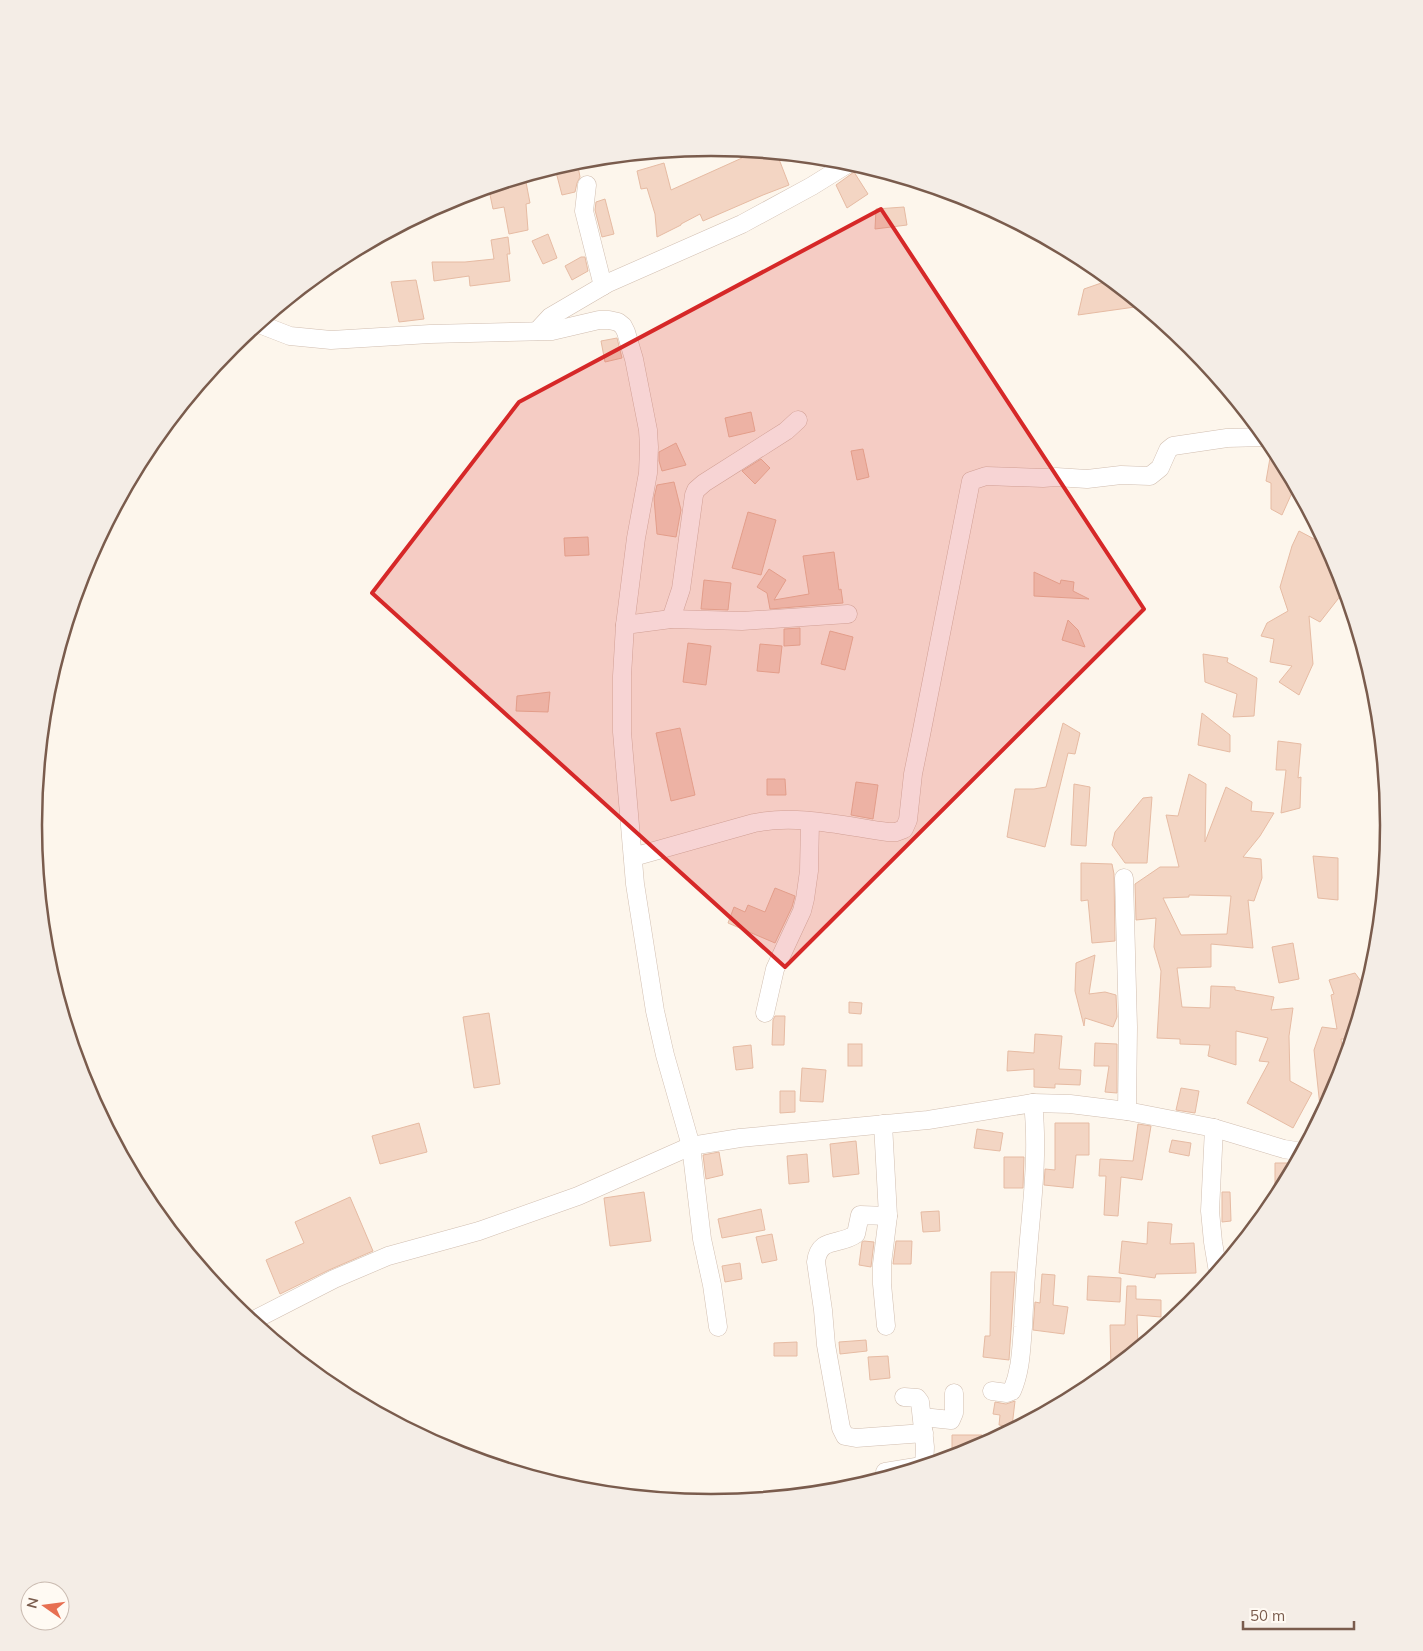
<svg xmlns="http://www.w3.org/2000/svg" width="1423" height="1651" font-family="Mulish,sans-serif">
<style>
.building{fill:#f3d5c3;stroke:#e6bba3;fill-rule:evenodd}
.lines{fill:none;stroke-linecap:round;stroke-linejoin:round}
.minor-casing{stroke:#d1beb0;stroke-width:19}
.minor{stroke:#fff;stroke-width:18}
.marked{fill:#d62828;fill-opacity:0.2;stroke:#d62828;stroke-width:4;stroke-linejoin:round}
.rim{fill:none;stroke:#7a5c4d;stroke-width:2.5}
</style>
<rect width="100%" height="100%" fill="#fdf6ec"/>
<g class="building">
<polygon points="740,151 777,154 789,185 763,195 703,221 700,214 681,224 681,225 657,237 655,214 647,188 641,189 637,171 664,163 671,190 742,158"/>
<polygon points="577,161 580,177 577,183 575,192 562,195 556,172"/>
<polygon points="854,172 868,194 847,208 836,185"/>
<polygon points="525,177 530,203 526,204 528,230 509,234 504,207 493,209 489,190"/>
<polygon points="605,199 614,234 602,237 595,210 596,202"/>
<polygon points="904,207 907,225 875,229 876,209"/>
<polygon points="548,234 557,258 543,264 532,241"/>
<polygon points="508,237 510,254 507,254 510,281 470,286 469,276 434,281 432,262 465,262 494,259 491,240"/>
<polygon points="581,257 585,257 588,271 572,280 565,266"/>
<polygon points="416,280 424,319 399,322 391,282"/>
<polygon points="1110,280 1142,306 1078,315 1084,289"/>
<polygon points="617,338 622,358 605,362 601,341"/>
<polygon points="751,412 755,431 729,437 725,418"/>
<polygon points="676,443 686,465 662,471 659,461 659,452"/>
<polygon points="863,449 869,477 857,480 851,451"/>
<polygon points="1278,454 1295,486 1282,515 1271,509 1271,483 1266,481 1270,458"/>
<polygon points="761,459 770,468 755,484 742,471"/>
<polygon points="674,482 681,510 676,537 657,534 654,498 657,485"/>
<polygon points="748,512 776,520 761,575 732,568"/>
<polygon points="1299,531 1318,541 1324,540 1338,566 1345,590 1320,622 1309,616 1313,664 1299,695 1279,682 1292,666 1270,662 1274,639 1261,636 1267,623 1288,611 1280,587 1292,546"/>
<polygon points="588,537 589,555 565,556 564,538"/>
<polygon points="834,552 839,590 841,589 843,603 770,609 767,593 757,587 769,569 786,580 774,600 809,594 803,556"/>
<polygon points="1034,572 1060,584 1061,580 1074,582 1073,591 1089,599 1034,596"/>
<polygon points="704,580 731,583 728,610 701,609"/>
<polygon points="1068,620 1078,630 1085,647 1062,640"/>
<polygon points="800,628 800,645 784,646 784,629"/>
<polygon points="830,631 853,637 845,670 821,664"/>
<polygon points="688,643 711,646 706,685 683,682"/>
<polygon points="760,644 782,646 779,673 757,671"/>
<polygon points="1203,654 1228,658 1227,662 1257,678 1254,716 1233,717 1237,694 1205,682"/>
<polygon points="550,692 548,712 516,711 517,696"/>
<polygon points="1202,713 1230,735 1230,752 1198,745"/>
<polygon points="1063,723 1080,733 1075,754 1068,753 1045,847 1007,837 1015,789 1034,789 1046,787"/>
<polygon points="680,728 695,795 671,801 656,733"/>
<polygon points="1278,741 1301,744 1298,778 1301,777 1300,808 1281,813 1286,770 1276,770"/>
<path d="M1189,774L1206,784L1205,842L1226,787L1252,802L1251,811L1274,813L1260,836L1243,857L1261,859L1262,878L1254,901L1248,900L1253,948L1211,944V967L1177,968L1182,1007L1210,1008L1211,986L1235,987V990L1274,997L1271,1010L1293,1008L1289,1036L1290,1081L1312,1093L1293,1128L1247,1103L1269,1062L1259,1061L1268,1038L1236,1031V1065L1208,1056L1210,1045L1180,1044V1039L1157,1038L1161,971L1154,947L1156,918L1136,920L1135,884L1160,867H1179L1166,815L1178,816ZM1189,895L1231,896L1227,934L1181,935L1163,898L1189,897Z"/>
<polygon points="767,779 785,779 786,795 767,795"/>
<polygon points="856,782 878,785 873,819 851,815"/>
<polygon points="1074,784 1090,787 1086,846 1071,845"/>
<polygon points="1152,797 1147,863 1125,863 1112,845 1115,832 1143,798"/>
<polygon points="1313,856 1338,858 1338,900 1318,898"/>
<polygon points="1081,863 1112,864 1114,874 1115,941 1092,943 1088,900 1081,901"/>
<polygon points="775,888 795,896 792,907 775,943 728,923 734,907 745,912 748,905 765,912"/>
<polygon points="1293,943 1299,979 1279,983 1272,947"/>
<polygon points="1095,955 1089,994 1105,992 1116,995 1117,1017 1113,1027 1085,1018 1084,1026 1075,991 1076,963"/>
<polygon points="1355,973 1363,984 1365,995 1352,1039 1341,1039 1344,1064 1338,1085 1321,1116 1314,1050 1322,1027 1337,1029 1331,995 1334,994 1329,980"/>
<polygon points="849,1002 862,1003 861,1014 849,1013"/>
<polygon points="489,1013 500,1084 474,1088 463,1017"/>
<polygon points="775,1016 785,1016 784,1045 772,1045 773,1020"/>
<polygon points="1035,1034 1062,1036 1059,1069 1081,1070 1080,1085 1055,1084 1055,1088 1034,1087 1034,1069 1007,1071 1008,1051 1034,1053"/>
<polygon points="1095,1043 1117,1044 1117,1093 1105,1092 1109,1066 1094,1066"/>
<rect x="848" y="1044" width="14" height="22"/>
<polygon points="751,1045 753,1068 736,1070 733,1047"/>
<polygon points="802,1068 826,1070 823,1102 800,1101"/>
<polygon points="1181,1088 1199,1091 1195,1113 1176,1110"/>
<polygon points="780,1091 795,1091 795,1112 780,1113"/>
<polygon points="419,1123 427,1152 380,1164 372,1136"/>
<polygon points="1055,1123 1089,1123 1089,1155 1076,1155 1073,1188 1044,1185 1045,1169 1055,1170"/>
<polygon points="1138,1124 1151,1126 1142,1180 1121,1177 1118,1216 1104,1215 1106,1176 1099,1176 1100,1159 1133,1161"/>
<polygon points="977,1129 1003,1133 1000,1151 974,1148"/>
<polygon points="1172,1140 1191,1143 1189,1156 1169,1152"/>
<polygon points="856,1141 859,1174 833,1177 830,1144"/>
<polygon points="719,1152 723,1175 706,1179 703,1155"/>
<polygon points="807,1154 809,1182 789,1184 787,1156"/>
<polygon points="1004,1157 1024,1157 1023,1188 1004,1188"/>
<polygon points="1275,1163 1296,1163 1284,1185 1275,1185"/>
<polygon points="644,1192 651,1241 610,1246 604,1198"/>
<polygon points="1222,1192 1230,1192 1231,1221 1222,1222"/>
<polygon points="350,1197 373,1251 329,1270 280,1294 266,1260 304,1243 295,1222"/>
<polygon points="761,1209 765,1230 722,1238 718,1219"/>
<polygon points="939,1211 940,1231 923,1232 921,1212"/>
<polygon points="1148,1222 1172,1224 1170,1244 1194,1243 1196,1273 1156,1274 1155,1278 1119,1273 1122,1241 1147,1244"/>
<polygon points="772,1234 777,1260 762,1263 756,1237"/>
<polygon points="864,1241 874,1242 871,1267 859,1265 862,1242"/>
<polygon points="896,1241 912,1241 911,1264 893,1264"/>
<polygon points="740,1263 742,1279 725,1282 722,1266"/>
<polygon points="991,1272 1015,1272 1009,1360 983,1357 985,1336 990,1336"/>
<polygon points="1042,1274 1055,1275 1053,1305 1068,1307 1064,1334 1033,1330 1035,1302 1040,1303"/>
<polygon points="1088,1276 1121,1278 1120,1302 1087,1300"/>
<polygon points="1127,1286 1136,1286 1136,1299 1161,1300 1161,1317 1137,1315 1138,1348 1111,1370 1110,1325 1125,1325"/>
<polygon points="866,1340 867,1351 840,1354 839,1342"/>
<polygon points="797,1342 797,1356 774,1356 774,1343"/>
<polygon points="888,1356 890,1378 870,1380 868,1357"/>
<polygon points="1015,1401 1012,1427 999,1425 1000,1415 993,1414 995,1402 1006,1404"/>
<polygon points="952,1435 982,1435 981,1446 973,1451 952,1450"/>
</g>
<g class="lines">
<g class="minor-casing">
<g id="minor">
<polyline points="587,185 584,211 603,286"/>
<polyline points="259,324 290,336 331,340 430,334 552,331 599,320 609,320 618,322 623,326 626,332 634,359 648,430 649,447 648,473 636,538 625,625 622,676 622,732 635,884 655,1011 665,1055 691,1146 702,1239 712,1285 718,1327"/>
<polyline points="537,331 550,317 608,283 742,224 812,186 849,163"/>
<polyline points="671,619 681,589 694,495 696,490 704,483 786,431 798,420"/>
<polyline points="625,625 671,619 742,621 848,614"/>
<path d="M633,857L754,823C797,814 844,826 888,832H896L904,829L908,820L913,774L921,735L971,481L986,476L1043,478L1056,477L1087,479L1121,475L1150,476L1160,468L1168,450L1173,446L1227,438L1265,437"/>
<polyline points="1124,878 1128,1027 1127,1111"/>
<polyline points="765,1013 775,969 802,911 805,899 809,871 810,822"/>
<polyline points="883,1124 888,1216 882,1264 882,1284 886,1326"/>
<polyline points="1214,1128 1210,1211 1213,1242 1218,1272"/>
<path d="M888,1216L860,1215L856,1234C840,1246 819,1236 816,1262L823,1310L826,1345L841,1428L845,1436L856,1438L924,1433"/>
<polyline points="252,1321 334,1279 388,1256 479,1231 578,1196 691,1146 740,1138 928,1120 1033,1103 1070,1104 1127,1111 1214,1128 1284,1149 1302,1152"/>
<path d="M992,1391L1007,1393L1012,1391C1021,1370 1021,1350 1023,1327C1024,1306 1025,1284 1027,1263C1031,1209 1039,1157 1033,1103"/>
<polyline points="904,1397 917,1398 920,1402 925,1447 924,1466"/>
<polyline points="922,1417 951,1420 954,1413 954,1393"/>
<polyline points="885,1472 922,1466"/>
</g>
</g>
<use href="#minor" class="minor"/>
</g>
<path class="marked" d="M881,209L1144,609L785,967L372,593L519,402Z"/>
<path d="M0 0H1423V1651H0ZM42 825a669 669 0 1 1 1338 0a669 669 0 1 1-1338 0Z" fill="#f4ede6" fill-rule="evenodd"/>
<path class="rim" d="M42 825a669 669 0 1 1 1338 0a669 669 0 1 1-1338 0Z"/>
<g transform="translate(45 1606) rotate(284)"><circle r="24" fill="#fffaf3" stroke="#cabbb1"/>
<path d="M0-4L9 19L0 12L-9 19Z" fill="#e76f51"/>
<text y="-8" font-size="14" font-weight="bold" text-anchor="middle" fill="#7a5c4d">N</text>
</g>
<path d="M1243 1621v8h111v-8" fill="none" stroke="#7a5c4d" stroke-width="2.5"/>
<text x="1250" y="1621" font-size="15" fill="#7a5c4d" stroke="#fffaf3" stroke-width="4" paint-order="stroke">50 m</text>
</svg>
